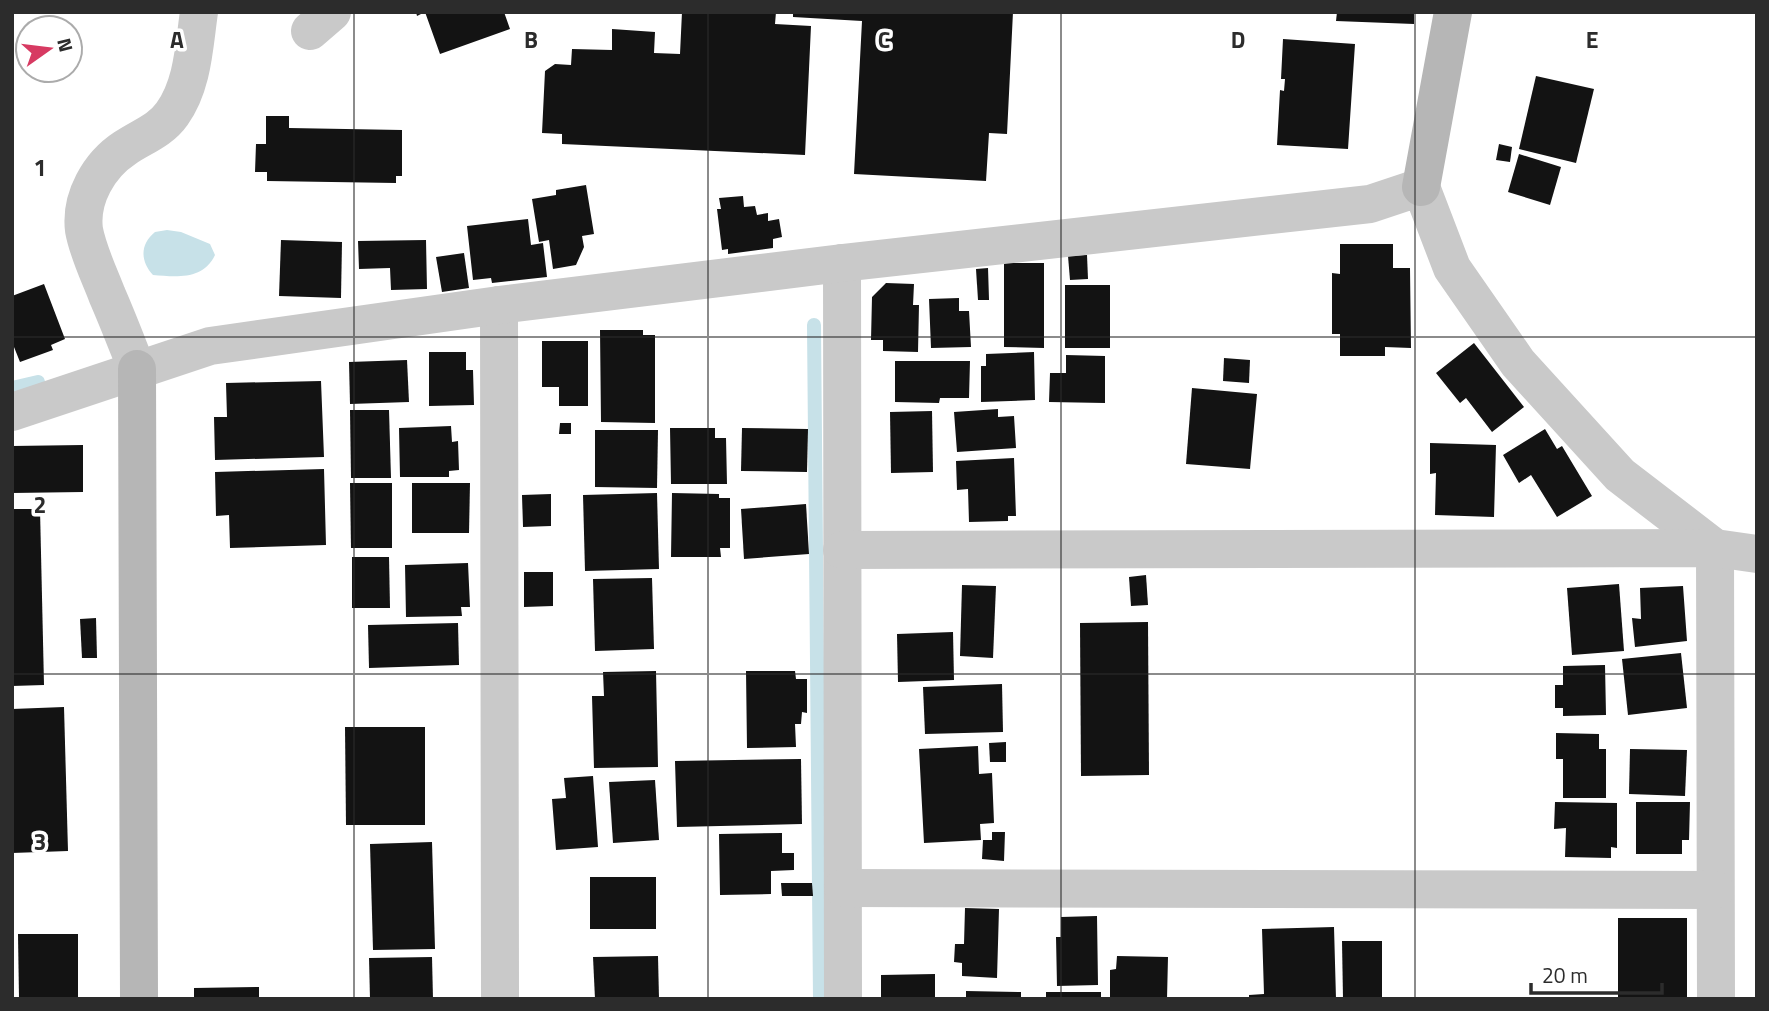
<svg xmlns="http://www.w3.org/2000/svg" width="1769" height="1011" font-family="'Titillium Web',sans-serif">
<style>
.water{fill:#c7e1e8}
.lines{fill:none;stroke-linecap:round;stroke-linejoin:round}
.stream{stroke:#c7e1e8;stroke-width:14}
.building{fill:#131313}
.street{stroke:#c9c9c9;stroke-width:38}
.secondary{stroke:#b6b6b6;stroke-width:38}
.grid{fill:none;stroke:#2c2c2c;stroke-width:2;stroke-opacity:0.55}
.grid-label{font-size:23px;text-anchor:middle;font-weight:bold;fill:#2c2c2c;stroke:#fff;stroke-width:7;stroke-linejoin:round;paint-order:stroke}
</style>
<rect width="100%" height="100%" fill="#fff"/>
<path class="water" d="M167,230L181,232L210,244L215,255C203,280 177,277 153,275C140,261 140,244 155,232Z"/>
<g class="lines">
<g class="stream">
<polyline points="814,325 820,999"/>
<polyline points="12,388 38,382"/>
</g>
</g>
<g class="building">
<polygon points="416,12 504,12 510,29 440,54 425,12 417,16"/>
<polygon points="682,12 776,12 775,24 811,26 805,155 562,144 562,134 542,133 545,71 555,64 571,65 572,49 612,50 612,29 655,32 654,53 680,54"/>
<polygon points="793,12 1013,12 1007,134 989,133 986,181 854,174 862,21 793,17"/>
<polygon points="1337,12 1414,12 1414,24 1336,21"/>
<polygon points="1283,39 1355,44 1348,149 1277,145 1280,90 1284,91 1285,79 1281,79"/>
<polygon points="1536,76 1594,89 1576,163 1519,149"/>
<polygon points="266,116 289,116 289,128 402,130 402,176 396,176 396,183 267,181 267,172 255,172 256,144 266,144"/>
<polygon points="1499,144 1512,147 1510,162 1496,160"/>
<polygon points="1519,154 1561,167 1550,205 1508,192"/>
<polygon points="586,185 594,234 582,236 584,247 576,265 553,269 549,240 539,242 532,199 556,195 556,190"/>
<polygon points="743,196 744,207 755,206 757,215 768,213 768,221 779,219 782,237 773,239 773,248 728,254 728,249 722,250 717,209 721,209 719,198"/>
<polygon points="528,219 531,245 543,243 547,277 492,283 491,278 473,280 467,226"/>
<polygon points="281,240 342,242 341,298 279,296"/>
<polygon points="426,240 427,289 391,290 390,268 359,269 358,241"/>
<polygon points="1340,244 1393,244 1393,268 1410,268 1411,348 1385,347 1385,356 1340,356 1340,334 1332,334 1332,273 1340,274"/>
<polygon points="464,253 469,288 442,292 436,257"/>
<polygon points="1087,255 1088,279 1070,280 1068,256"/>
<polygon points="1004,263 1044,263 1044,348 1004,347"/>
<polygon points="988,268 989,300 978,300 976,269"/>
<polygon points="886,283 914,284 913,305 919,305 918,352 883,351 883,340 871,340 872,297"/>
<polygon points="44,284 65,339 51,345 53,350 20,362 12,342 12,296"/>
<rect x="1065" y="285" width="45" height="63"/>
<polygon points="959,298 959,311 969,311 971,347 931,348 929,299"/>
<polygon points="600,330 643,330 643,335 655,335 655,423 601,422"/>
<polygon points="542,341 588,341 588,406 559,406 559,387 542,387"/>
<polygon points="1474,343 1524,407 1492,432 1466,398 1460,403 1436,373"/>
<polygon points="429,352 466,352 466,370 473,370 474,405 429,406"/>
<polygon points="1034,352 1035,400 981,402 981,366 986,366 986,354"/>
<polygon points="1066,355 1105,356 1105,403 1049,402 1050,373 1066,373"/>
<polygon points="1224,358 1250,360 1249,383 1223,381"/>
<polygon points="407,360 409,402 350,404 349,362"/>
<polygon points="895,361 970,361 969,398 940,398 939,403 895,402"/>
<polygon points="321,381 324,457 215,460 214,417 227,417 226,383"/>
<polygon points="1192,388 1257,394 1250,469 1186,464"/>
<polygon points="998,409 998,417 1014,416 1016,448 957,452 954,412"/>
<polygon points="350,410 389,410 391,478 351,478"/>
<polygon points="932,411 933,472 891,473 890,412"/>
<polygon points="560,423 571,423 571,434 559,434"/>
<polygon points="451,426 452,442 458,441 459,470 449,471 449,477 400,477 399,428"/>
<polygon points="670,428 715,428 715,438 726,438 727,484 671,484"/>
<polygon points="742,428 808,429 807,472 741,471"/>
<polygon points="1545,429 1557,449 1562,446 1592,496 1557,517 1531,475 1519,483 1503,455"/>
<polygon points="595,430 658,430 657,488 595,487"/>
<polygon points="1430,443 1496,445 1494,517 1435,515 1436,473 1430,474"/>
<polygon points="83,445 83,492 12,493 12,446"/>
<polygon points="1014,458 1016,516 1008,516 1008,521 969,522 968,489 957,490 956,461"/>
<polygon points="324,469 326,545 230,548 229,515 216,516 215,472"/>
<polygon points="350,483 392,483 392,548 351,548"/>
<polygon points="412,483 470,483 469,533 412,533"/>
<polygon points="657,493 659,569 585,571 583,495"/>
<polygon points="672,493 719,494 719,498 730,498 730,548 720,548 721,557 671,557"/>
<polygon points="551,494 551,526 523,527 522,495"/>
<polygon points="806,504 809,554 744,559 741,509"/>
<polygon points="12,509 40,509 44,685 12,686"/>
<polygon points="352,557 389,557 390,608 352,608"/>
<polygon points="468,563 470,607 461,607 462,616 406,617 405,565"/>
<polygon points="524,572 553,572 553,606 524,607"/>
<polygon points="1146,575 1148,605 1131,606 1129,577"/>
<polygon points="652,578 654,649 595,651 593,579"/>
<polygon points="1619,584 1624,651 1572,655 1567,588"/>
<polygon points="962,585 996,586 993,658 960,656"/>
<polygon points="1683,586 1687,641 1635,647 1632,618 1641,619 1640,588"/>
<polygon points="96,618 97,658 82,658 80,619"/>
<polygon points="1148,622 1149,775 1081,776 1080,623"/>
<polygon points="458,623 459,665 369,668 368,625"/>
<polygon points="953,632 954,680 898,682 897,634"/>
<polygon points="1681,653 1687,708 1628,715 1622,659"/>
<polygon points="1605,665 1606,715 1563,716 1563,708 1555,708 1555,685 1563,685 1563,666"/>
<polygon points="656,671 658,767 594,768 592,696 604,696 603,672"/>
<polygon points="746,671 795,671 796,679 807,679 807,713 802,712 801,724 795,724 796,747 747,748"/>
<polygon points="1002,684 1003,732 925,734 923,687"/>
<polygon points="64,707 68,851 12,853 12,709"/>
<polygon points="345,727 425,727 425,825 346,825"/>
<polygon points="1556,733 1599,734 1599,749 1606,749 1606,798 1563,798 1563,759 1556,759"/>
<polygon points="1006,742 1006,762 990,762 989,743"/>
<polygon points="978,746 979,774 992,773 994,823 980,824 981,840 924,843 919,749"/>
<polygon points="1630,749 1687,750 1685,796 1629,794"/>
<polygon points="801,759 802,824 677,827 675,761"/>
<polygon points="593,776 598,847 556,850 552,799 566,798 564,778"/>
<polygon points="655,780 659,840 613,843 609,782"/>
<polygon points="1555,802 1617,803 1617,848 1611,847 1611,858 1565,857 1566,828 1554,829"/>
<polygon points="1636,802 1690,802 1689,840 1682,840 1682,854 1636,854"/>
<polygon points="992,832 1005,832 1004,861 982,859 983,840 992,840"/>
<polygon points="782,833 782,853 794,853 794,870 771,871 771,894 720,895 719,834"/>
<polygon points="432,842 435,949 373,950 370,844"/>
<rect x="590" y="877" width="66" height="52"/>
<polygon points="781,883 812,883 813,896 782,896"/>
<polygon points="965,908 999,909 997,978 962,976 962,963 954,962 955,944 964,944"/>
<polygon points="1097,916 1098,985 1057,986 1056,937 1061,937 1061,917"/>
<rect x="1618" y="918" width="69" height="81"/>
<polygon points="1334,927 1336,999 1249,999 1249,995 1264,994 1262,929"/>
<polygon points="18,934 78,934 78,999 19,999"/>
<polygon points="1342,941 1382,941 1382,999 1343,999"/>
<polygon points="658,956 659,999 595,999 593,957"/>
<polygon points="1117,956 1168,957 1167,999 1110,999 1110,970 1116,969"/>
<polygon points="432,957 433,999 370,999 369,958"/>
<polygon points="935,974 935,999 881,999 881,975"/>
<polygon points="259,987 259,999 194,999 194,988"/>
<polygon points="966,991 1021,992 1021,999 966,999"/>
<rect x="1046" y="992" width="55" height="7"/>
</g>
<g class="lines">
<g class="street">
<polyline points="310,31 332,12"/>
<polyline points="842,263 843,999"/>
<polyline points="499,305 500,999"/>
<path d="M137,369C127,344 118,320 107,295C99,274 88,252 84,230C80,198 99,165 125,148C141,137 160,131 172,114C193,85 194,46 199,12"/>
<polyline points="12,412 210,346 499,305 842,263 1370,204 1421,187 1452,268 1518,363 1620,475 1715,548"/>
<polyline points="1715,548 1716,999"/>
<polyline points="842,550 1715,548 1757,554"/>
<polyline points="843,888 1715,890"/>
</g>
<g class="secondary">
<polyline points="1421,187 1453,12"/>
<polyline points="137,369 139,999"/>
</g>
</g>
<path class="grid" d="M354,12V999M708,12V999M1061,12V999M1415,12V999M12,337H1757M12,674H1757"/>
<g class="grid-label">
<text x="177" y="48">A</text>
<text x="531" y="48">B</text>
<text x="884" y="48">C</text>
<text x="1238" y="48">D</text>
<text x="1592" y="48">E</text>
<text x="40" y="176">1</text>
<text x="40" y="513">2</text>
<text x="40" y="850">3</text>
</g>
<rect width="1769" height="1011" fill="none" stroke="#2c2c2c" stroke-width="28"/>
<g transform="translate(49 49) rotate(76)"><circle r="33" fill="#ffffff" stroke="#ababab" stroke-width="2"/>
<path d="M0-5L12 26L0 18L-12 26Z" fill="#d73a62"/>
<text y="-10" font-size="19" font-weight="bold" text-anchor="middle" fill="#2c2c2c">N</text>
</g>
<path d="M1531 983v10h131v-10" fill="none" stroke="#2c2c2c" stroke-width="3.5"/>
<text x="1542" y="983" font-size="21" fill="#2c2c2c" stroke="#ffffff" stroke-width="5" paint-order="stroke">20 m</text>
</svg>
